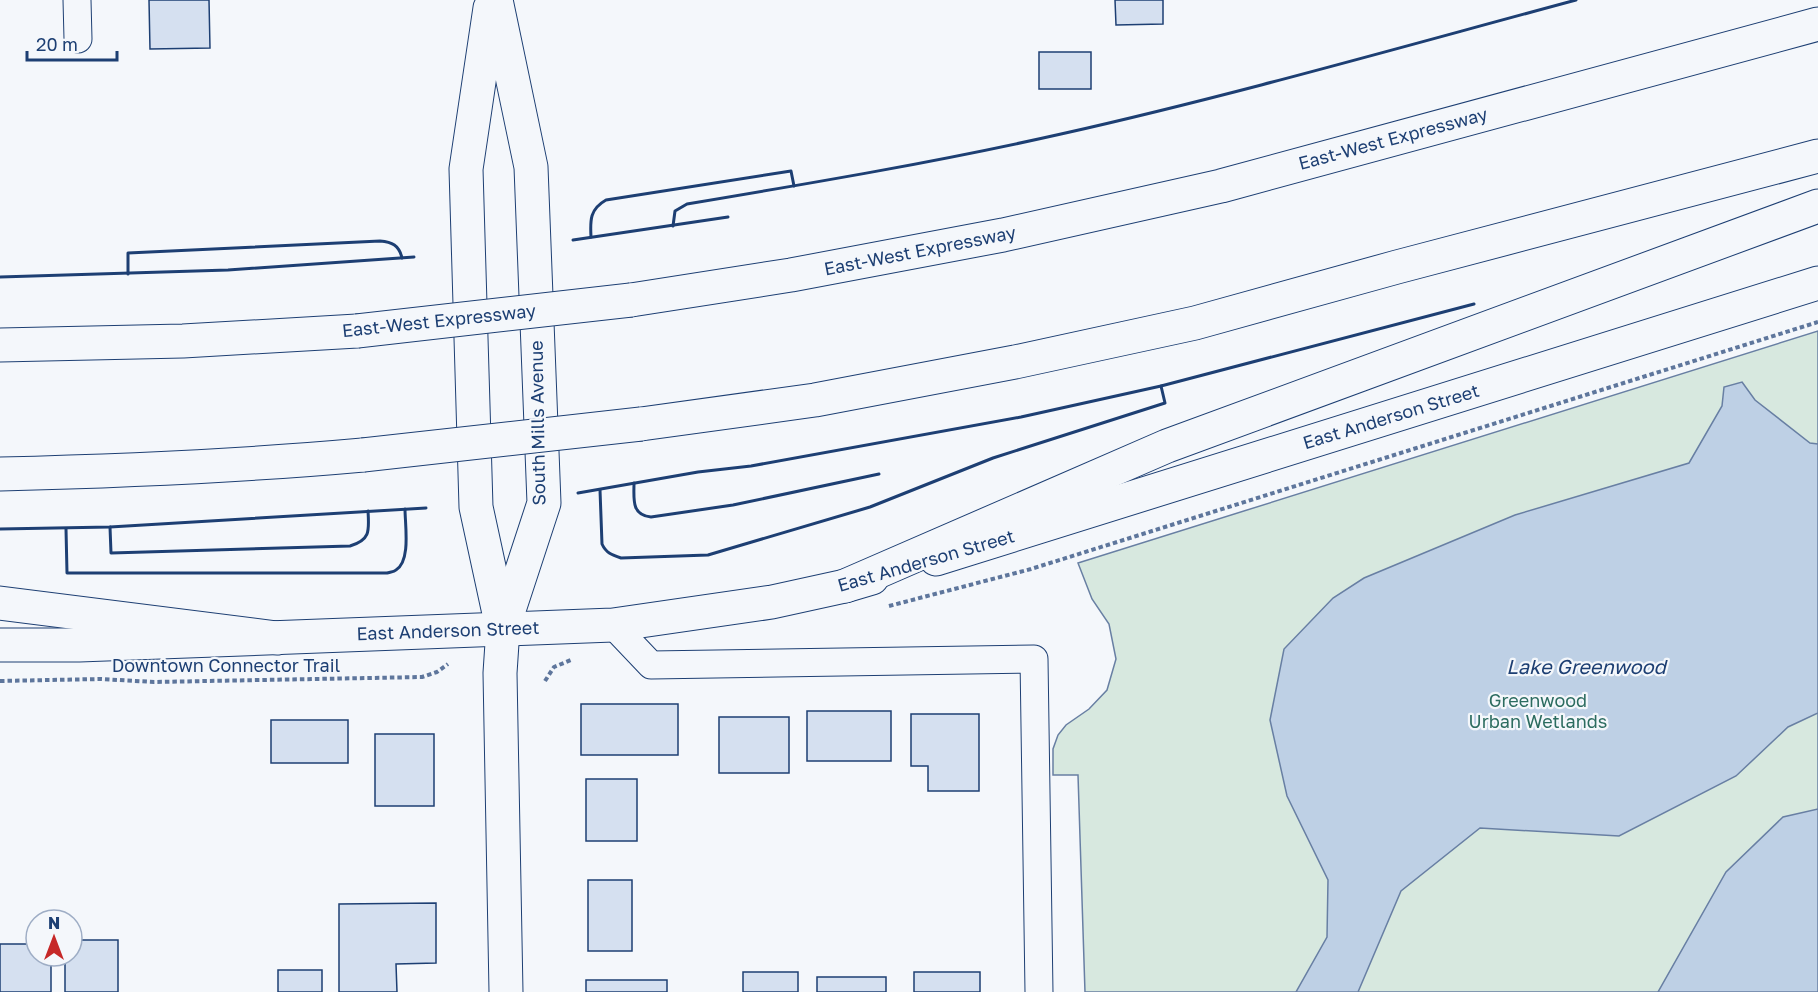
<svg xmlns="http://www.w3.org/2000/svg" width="1818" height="992" font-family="'Golos Text',sans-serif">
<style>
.green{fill:#d7e8df;stroke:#687fa3;stroke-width:1.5}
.water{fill:#bed0e5;stroke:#687fa3;stroke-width:1.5}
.building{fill:#d5e0f0;stroke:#1d3f73;stroke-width:1.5}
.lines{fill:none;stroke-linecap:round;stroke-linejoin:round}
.street-casing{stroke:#1d3f73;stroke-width:29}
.secondary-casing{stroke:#1d3f73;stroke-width:35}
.highway-casing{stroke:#1d3f73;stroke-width:35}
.path{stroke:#5e769c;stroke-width:4;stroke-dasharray:4.5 3;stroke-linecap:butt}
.street{stroke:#f4f7fb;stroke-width:27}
.secondary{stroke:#f4f7fb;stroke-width:33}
.highway{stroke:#f4f7fb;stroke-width:33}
.highway-bridge-casing{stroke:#1d3f73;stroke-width:35;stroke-linecap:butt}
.highway-bridge{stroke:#f4f7fb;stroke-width:33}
.wall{stroke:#1d3f73;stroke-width:3}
.labels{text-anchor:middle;stroke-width:4.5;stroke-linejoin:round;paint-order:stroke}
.street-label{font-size:18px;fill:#1d3f73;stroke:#f4f7fb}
.park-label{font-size:18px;fill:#2c6c60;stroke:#f4f7fb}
.water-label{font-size:20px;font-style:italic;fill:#1d3f73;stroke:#f4f7fb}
</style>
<rect width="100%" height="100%" fill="#f4f7fb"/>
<polygon class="green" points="1818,331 1818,992 1085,992 1078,775 1053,775 1053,749 1058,735 1066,725 1089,709 1107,690 1116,659 1109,624 1092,599 1078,563"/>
<g class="water">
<polygon points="1742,382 1755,400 1810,443 1818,444 1818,713 1788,727 1736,776 1619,836 1480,828 1401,891 1358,992 1296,992 1327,937 1328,880 1287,796 1270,720 1284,649 1333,598 1364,578 1515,515 1689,463 1722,406 1724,387"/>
<polygon points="1818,809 1818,992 1658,992 1726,872 1783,817"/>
</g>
<g class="building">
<polygon points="149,0 209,0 210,48 150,49"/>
<polygon points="1115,0 1163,0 1163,24 1116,25"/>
<rect x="1039" y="52" width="52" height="37"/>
<rect x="581" y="704" width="97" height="51"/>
<rect x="807" y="711" width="84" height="50"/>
<polygon points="911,714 979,714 979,791 928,791 928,766 911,766"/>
<rect x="719" y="717" width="70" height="56"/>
<rect x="271" y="720" width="77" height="43"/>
<rect x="375" y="734" width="59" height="72"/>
<rect x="586" y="779" width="51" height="62"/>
<rect x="588" y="880" width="44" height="71"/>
<polygon points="436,903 436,963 396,964 397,992 339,992 339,904"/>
<polygon points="72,940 118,940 118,992 65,992 65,956 72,956"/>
<polygon points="0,944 36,944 36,956 51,956 51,992 0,992"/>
<rect x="278" y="970" width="44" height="22"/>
<rect x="743" y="972" width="55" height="20"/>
<rect x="914" y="972" width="66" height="20"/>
<rect x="817" y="977" width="69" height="15"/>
<rect x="586" y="980" width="81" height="12"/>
</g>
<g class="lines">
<g class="street-casing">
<g id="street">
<polyline points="77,0 78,39"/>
<polyline points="613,625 651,665 1034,659 1039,992"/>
</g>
</g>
<g class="secondary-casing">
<g id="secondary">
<polyline points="496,0 531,167 544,503 503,628 500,673 506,992"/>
<polyline points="490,8 466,169 476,507 502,627"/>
<polyline points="936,559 1818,283"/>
<polyline points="0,645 79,645 613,625 772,602 845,586 872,578"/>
</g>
</g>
<g class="highway-casing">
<g id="highway">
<polyline points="631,300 791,275 1003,235 1221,186 1818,24"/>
<polyline points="0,345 183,341 357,331"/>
<polyline points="641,424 815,400 1015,362 1195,323 1397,267 1818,156"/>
<path d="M0,474C122,471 242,466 363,455"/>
<polyline points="845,586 1167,446 1818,206"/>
<polyline points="0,603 277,638"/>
</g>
</g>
<g class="path">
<polyline points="889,606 1031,569 1818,322"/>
<polyline points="0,681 101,679 154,682 422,677 437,672 448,664"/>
<polyline points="545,681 554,667 571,660"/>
</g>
<use href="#street" class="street"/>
<use href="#secondary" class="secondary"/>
<use href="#highway" class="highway"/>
<g class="highway-bridge-casing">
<g id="highway-bridge">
<polyline points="357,331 631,300"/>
<polyline points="363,455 641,424"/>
</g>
</g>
<use href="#highway-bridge" class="highway-bridge"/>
<g class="wall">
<path d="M673,226L675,211L687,204C812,183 937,162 1061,134C1234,95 1405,46 1576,0"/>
<path d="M591,237C590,220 590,209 606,200L791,171L794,186"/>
<polyline points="573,240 728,217"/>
<path d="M128,274V253L380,241C392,242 399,245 402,258"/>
<polyline points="0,277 228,270 414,257"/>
<path d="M634,483C634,499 631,515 651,517L733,505L879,474"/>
<path d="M600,490L602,544C606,553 612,555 621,558L708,555L870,507L993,458L1165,403L1161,386"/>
<polyline points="578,493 698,472 751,466 1021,417 1161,386 1474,304"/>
<path d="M110,527L111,553L350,546C371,540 369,530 368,511"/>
<polyline points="0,529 110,527 426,508"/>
<path d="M66,529L67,573H387C390,572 394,572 396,570C411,561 405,525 405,509"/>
</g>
</g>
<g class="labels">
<g class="street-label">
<text transform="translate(1393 139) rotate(-15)" y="6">East-West Expressway</text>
<text transform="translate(920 251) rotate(-11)" y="6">East-West Expressway</text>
<text transform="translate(439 321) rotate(-6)" y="6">East-West Expressway</text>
<text transform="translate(1391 417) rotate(-17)" y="6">East Anderson Street</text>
<text transform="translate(538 423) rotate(-91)" y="6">South Mills Avenue</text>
<text transform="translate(926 561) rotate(-16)" y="6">East Anderson Street</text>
<text transform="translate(448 631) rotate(-2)" y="6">East Anderson Street</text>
<text x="226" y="672">Downtown Connector Trail</text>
</g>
<g class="park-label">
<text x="1538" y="707">Greenwood<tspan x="1538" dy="21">Urban Wetlands</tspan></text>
</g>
<g class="water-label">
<text x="1586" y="674">Lake Greenwood</text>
</g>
</g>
<g transform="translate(54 938)"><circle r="28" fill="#f4f7fb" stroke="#9eadc5" stroke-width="1.5"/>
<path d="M0-4.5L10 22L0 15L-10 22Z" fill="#c62828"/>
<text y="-9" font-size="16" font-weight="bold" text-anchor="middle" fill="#1d3f73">N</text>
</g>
<path d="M27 51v9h90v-9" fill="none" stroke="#1d3f73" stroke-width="3"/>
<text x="36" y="51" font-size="18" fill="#1d3f73" stroke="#f4f7fb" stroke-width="4.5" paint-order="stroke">20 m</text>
</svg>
